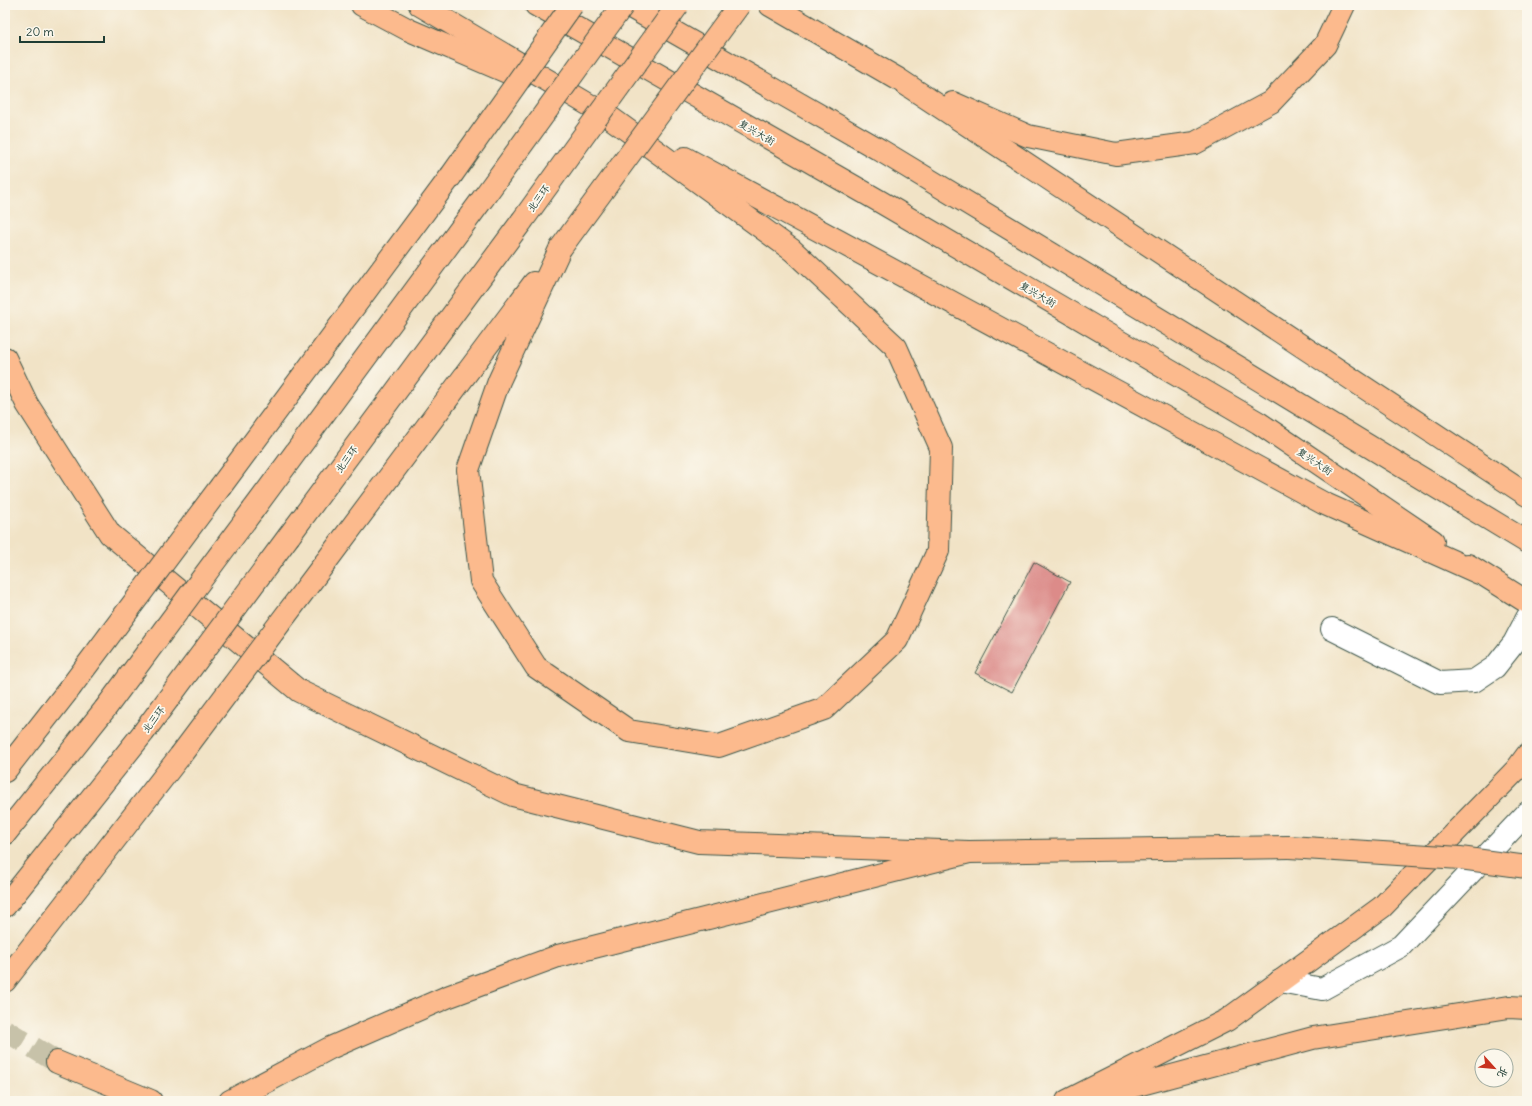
<svg xmlns="http://www.w3.org/2000/svg" width="1532" height="1106" font-family="Delius,'LXGW WenKai TC',sans-serif">
	<rect width="100%" height="100%" fill="#fbf7ec"/>
	<filter id="ink" filterUnits="userSpaceOnUse"><feTurbulence type="fractalNoise" baseFrequency=".025" numOctaves="2"/><feDisplacementMap in="SourceGraphic" scale="8" xChannelSelector="R" yChannelSelector="G"/><feConvolveMatrix kernelMatrix="1 2 1 2 8 2 1 2 1" color-interpolation-filters="sRGB"/></filter>
	<filter id="wash" filterUnits="userSpaceOnUse"><feTurbulence type="fractalNoise" baseFrequency=".012" numOctaves="4" result="noise"/><feDisplacementMap in="SourceGraphic" scale="16" xChannelSelector="R" yChannelSelector="G"/><feGaussianBlur stdDeviation="0.9" result="paint"/><feColorMatrix in="noise" values="0 0 0 0 0 0 0 0 0 0 0 0 0 0 0 0 0 1.4 0 .05"/><feComposite in="paint" operator="in"/></filter>
	<g filter="url(#wash)">
		<rect width="100%" height="100%" fill="#f1e3c6"/>
		<g id="blocks">
			<polygon fill="#dc8b89" points="1034,562 1070,582 1012,692 975,673"/>
		</g>
	</g>
	<g filter="url(#ink)">
		<use href="#blocks" fill-opacity="0" stroke="#3e564a" stroke-width="1"/>
		<g fill="none" stroke-linecap="round" stroke-linejoin="round">
			<polyline stroke="#c7c2a9" stroke-width="22" stroke-dasharray="22 11" stroke-linecap="butt" points="5,1030 57,1062"/>
			<defs>
				<g id="minor">
					<polyline points="1332,629 1440,683 1474,681 1495,667 1514,643 1527,618"/>
					<polyline points="1280,981 1322,989 1401,946 1527,813"/>
				</g>
				<g id="major">
					<polyline points="57,1062 151,1101"/>
					<polyline points="1097,1096 1313,1038 1509,1007 1527,1008"/>
					<polyline points="1067,1101 1227,1020 1382,907 1516,770 1527,755"/>
				</g>
				<g id="highway">
					<polyline points="362,5 409,30 521,78"/>
					<polyline points="420,5 608,116 792,250 896,347 941,448 938,551 897,640 824,709 719,746 629,731 536,667 481,581 468,470 499,381 560,249"/>
					<polyline points="536,5 874,198 1259,423 1433,541"/>
					<polyline points="627,5 880,150 1527,542"/>
					<polyline points="770,5 898,79 1527,495"/>
					<polyline points="953,103 1028,136 1116,154 1195,143 1271,102 1325,45 1344,5"/>
					<polyline points="685,158 1323,503 1479,573"/>
					<polyline points="5,358 27,404 110,534 299,691 513,795 699,842 969,852"/>
					<polyline points="221,486 451,176"/>
					<polyline points="253,510 484,197"/>
					<polyline points="289,536 522,221"/>
					<polyline points="325,563 534,283"/>
					<polyline points="1468,565 1527,602"/>
					<polyline points="5,771 70,688"/>
					<polyline points="5,834 105,709"/>
					<polyline points="5,906 143,733"/>
					<polyline points="5,981 180,756"/>
					<polyline points="230,1101 330,1048 447,997 558,956 969,852 1289,847"/>
				</g>
			</defs>
			<use href="#minor" stroke="#3e564a" stroke-width="24"/>
			<use href="#major" stroke="#3e564a" stroke-width="24"/>
			<use href="#highway" stroke="#3e564a" stroke-width="24"/>
			<use href="#minor" stroke="#fff" stroke-width="22"/>
			<use href="#major" stroke="#fcba8d" stroke-width="22"/>
			<use href="#highway" stroke="#fcba8d" stroke-width="22"/>
			<defs>
				<g id="highway-bridge">
					<polyline points="451,176 572,5"/>
					<polyline points="484,197 623,5"/>
					<polyline points="522,221 678,5"/>
					<polyline points="560,249 739,5"/>
					<polyline points="70,688 221,486"/>
					<polyline points="105,709 253,510"/>
					<polyline points="143,733 289,536"/>
					<polyline points="180,756 325,563"/>
					<polyline points="1289,847 1460,858 1527,867"/>
				</g>
			</defs>
			<use href="#highway-bridge" stroke="#3e564a" stroke-width="24" stroke-linecap="butt"/>
			<use href="#highway-bridge" stroke="#fcba8d" stroke-width="22"/>
		</g>
	</g>
	<g text-anchor="middle" stroke-width="3.5" stroke-linejoin="round" paint-order="stroke">
		<g font-size="10" fill="#1f3d34" stroke="#fbf7ec">
			<text transform="translate(757 132) rotate(30)" y="4">复兴大街</text>
			<text transform="translate(538 198) rotate(-54)" y="4">北三环</text>
			<text transform="translate(1038 294) rotate(30)" y="4">复兴大街</text>
			<text transform="translate(346 459) rotate(-54)" y="4">北三环</text>
			<text transform="translate(1315 461) rotate(34)" y="4">复兴大街</text>
			<text transform="translate(153 719) rotate(-53)" y="4">北三环</text>
		</g>
	</g>
	<rect width="1532" height="1106" fill="none" stroke="#fbf7ec" stroke-width="20"/>
	<g transform="translate(1494 1068) rotate(117)"><circle r="19" fill="#fbf7ec" stroke="#a3ada2"/>
	<path d="M0-3L7 15L0 10L-7 15Z" fill="#c8321e"/>
	<text y="-6" font-size="11" font-weight="bold" text-anchor="middle" fill="#1f3d34">北</text>
	</g>
	<path d="M20 36v6h84v-6" fill="none" stroke="#1f3d34" stroke-width="2"/>
	<text x="26" y="36" font-size="12" fill="#1f3d34" stroke="#fbf7ec" stroke-width="3" paint-order="stroke">20 m</text>
</svg>
